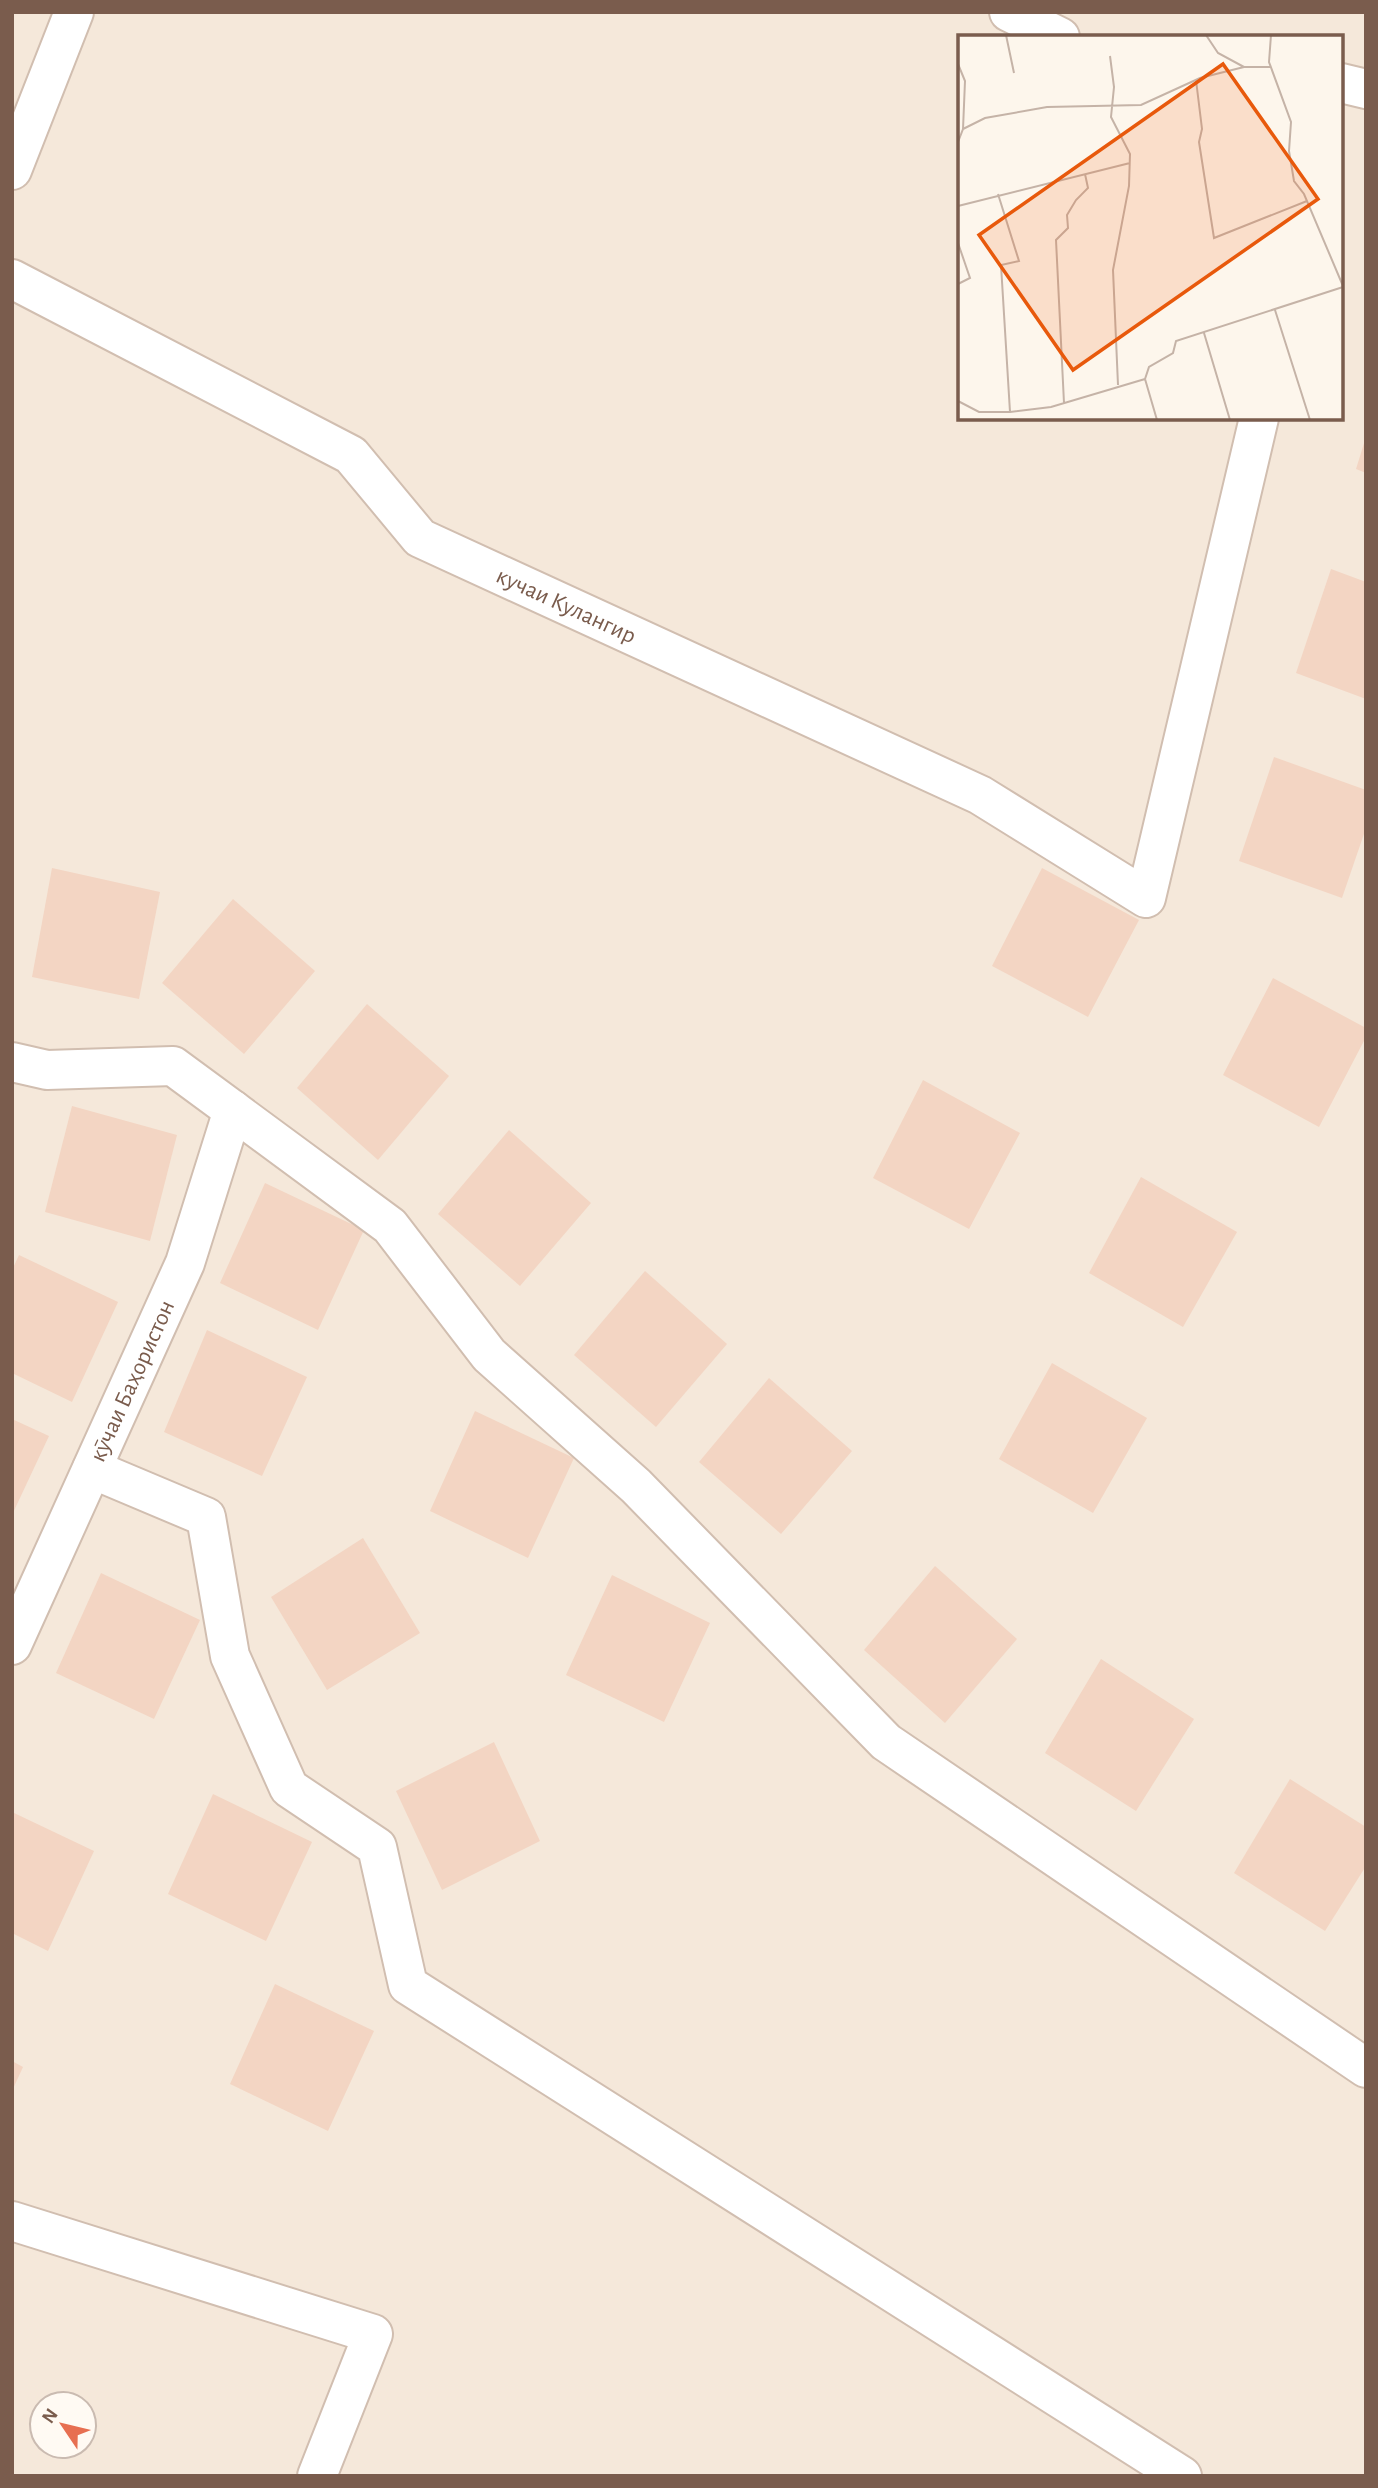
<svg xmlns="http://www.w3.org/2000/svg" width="1378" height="2488" font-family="'Alegreya Sans',sans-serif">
	<rect width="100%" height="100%" fill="#fdf6ec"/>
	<path fill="#f5e8da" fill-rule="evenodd" d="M12 12H1366V2476H12ZM960 37H1341V418H960ZM42 2404H84V2446H42Z"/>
	<g fill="#f3d5c3">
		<polygon points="1365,440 1366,440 1366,473 1356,469"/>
		<polygon points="1331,569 1366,582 1366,699 1296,673"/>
		<polygon points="1274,757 1366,790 1366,828 1342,898 1239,861"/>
		<polygon points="52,868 160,892 139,999 32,977"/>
		<polygon points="1042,868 1139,920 1088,1017 992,966"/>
		<polygon points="233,899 315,971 244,1054 162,983"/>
		<polygon points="1273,978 1366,1028 1366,1037 1319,1127 1223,1075"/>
		<polygon points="367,1004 449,1076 378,1160 297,1088"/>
		<polygon points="923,1080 1020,1133 969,1229 873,1178"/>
		<polygon points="72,1106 177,1135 150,1241 45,1212"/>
		<polygon points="509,1130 591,1203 520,1286 438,1214"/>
		<polygon points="1141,1177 1237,1232 1183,1327 1089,1273"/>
		<polygon points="265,1183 364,1230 318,1330 220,1283"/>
		<polygon points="19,1255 118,1302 72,1402 12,1373 12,1270"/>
		<polygon points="645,1271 727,1344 656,1427 574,1355"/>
		<polygon points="207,1330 307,1377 262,1476 164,1432"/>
		<polygon points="1052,1363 1147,1418 1093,1513 999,1459"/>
		<polygon points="769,1378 852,1451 781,1534 699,1462"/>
		<polygon points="475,1411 574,1458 528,1558 430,1511"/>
		<polygon points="12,1419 49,1436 12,1515"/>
		<polygon points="363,1538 420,1633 327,1690 271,1597"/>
		<polygon points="935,1566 1017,1639 945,1723 864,1650"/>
		<polygon points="101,1573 200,1620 154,1719 56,1673"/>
		<polygon points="612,1575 710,1623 664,1722 566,1675"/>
		<polygon points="1101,1659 1194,1719 1136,1811 1045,1753"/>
		<polygon points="494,1742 540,1841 442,1890 396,1791"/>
		<polygon points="1290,1779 1366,1827 1366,1866 1325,1931 1234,1873"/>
		<polygon points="213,1794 312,1842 266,1941 168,1894"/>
		<polygon points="12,1812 94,1851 48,1951 12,1933"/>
		<polygon points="275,1984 374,2031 328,2131 230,2084"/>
		<polygon points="12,2061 23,2067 12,2091"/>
	</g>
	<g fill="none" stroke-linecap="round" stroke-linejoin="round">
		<defs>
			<g id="minor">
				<polyline points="1009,12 1060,37"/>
				<polyline points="1341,83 1366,89"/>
				<polyline points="12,170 74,12"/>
				<path id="s1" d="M12 279 351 455 420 538 980 795 1146 898 1259 418"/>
				<polyline points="12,1062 47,1070 173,1066 390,1226 489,1355 636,1486 886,1742 1366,2068"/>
				<polyline points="92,1469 206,1517 230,1656 289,1788 377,1847 408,1985 1182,2476"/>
				<path id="s2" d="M12 1645 185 1263 233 1110"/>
				<polyline points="12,2221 373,2334 317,2476"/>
			</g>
		</defs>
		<use href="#minor" stroke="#d1beb0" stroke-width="42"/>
		<use href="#minor" stroke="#fff" stroke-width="38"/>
	</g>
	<g text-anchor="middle" stroke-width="6" stroke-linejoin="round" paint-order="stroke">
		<g font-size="24" fill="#7a5c4d" stroke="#fffaf3">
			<text dy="8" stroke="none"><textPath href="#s1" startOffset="651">кучаи Кулангир</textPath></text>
			<text dy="8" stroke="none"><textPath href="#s2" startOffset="290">кӯчаи Баҳористон</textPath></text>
		</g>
	</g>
	<g transform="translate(958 35)">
		<rect width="385" height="385" fill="#fdf6ec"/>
		<path fill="none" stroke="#c5b3a7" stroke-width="2" d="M48 0 56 38M248 0 260 18 286 32M313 0 311 27 333 87 331 116 336 146 346 159 385 251M152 21 156 52 153 82 172 119 171 151 155 235 160 350M0 29 7 46 5 94 0 107M238 45 244 94 241 107 256 203 349 166M5 94 27 83 89 72 183 70 242 43 286 32H313M40 159 61 226 43 230 52 377M0 171 172 128M0 208 12 243 0 249M317 275 352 385M246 298 272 385M187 344 191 332 215 318 218 306 385 252M187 344 199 385M0 366 21 377H52L93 372 187 344M106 368 98 205 110 193 109 180 118 165 130 153 127 139"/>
		<path fill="#e8590c" fill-opacity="0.15" stroke="#e8590c" stroke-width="3.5" d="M265 29 360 164 115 335 21 200Z"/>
		<rect width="385" height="385" fill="none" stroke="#7a5c4d" stroke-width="3.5"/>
	</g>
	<rect width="1378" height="2488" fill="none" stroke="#7a5c4d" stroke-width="28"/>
	<g transform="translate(63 2425) rotate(305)"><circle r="33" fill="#fffaf3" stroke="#cabbb1" stroke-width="2"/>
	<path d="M0-5L12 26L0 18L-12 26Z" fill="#e76f51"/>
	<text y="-10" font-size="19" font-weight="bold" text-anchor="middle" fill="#7a5c4d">N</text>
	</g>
</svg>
